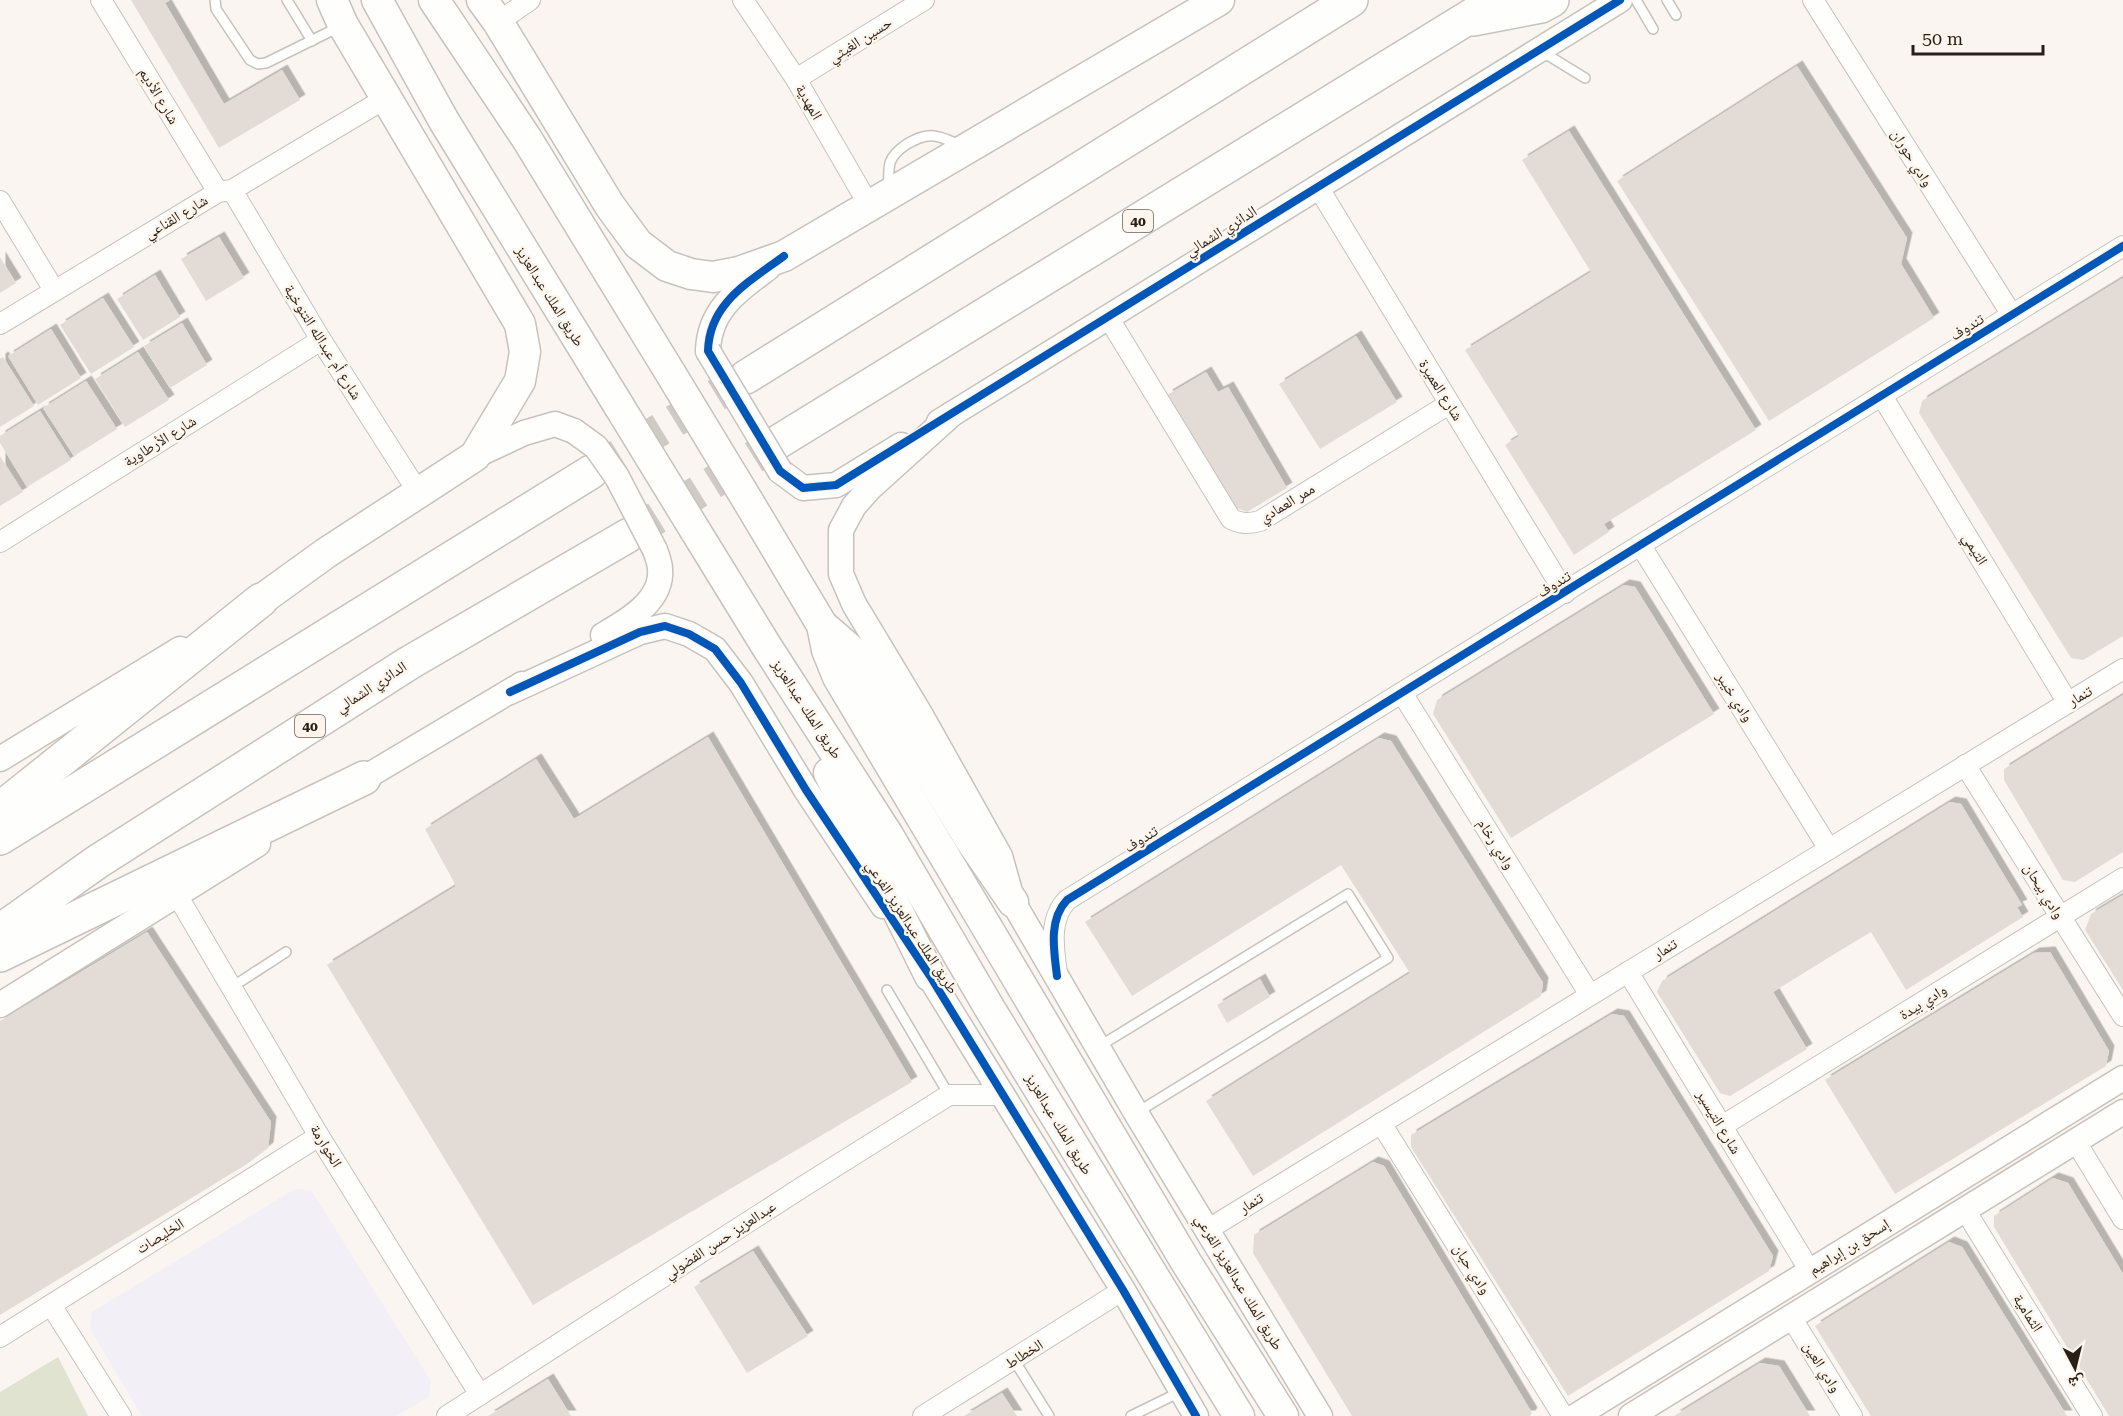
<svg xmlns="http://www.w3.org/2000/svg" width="2123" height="1416" font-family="'Roboto Serif','Noto Naskh Arabic',serif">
	<defs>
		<filter id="shadow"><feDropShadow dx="5.5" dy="-5.5" stdDeviation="0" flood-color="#0004"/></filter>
	</defs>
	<rect width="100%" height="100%" fill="#faf5f0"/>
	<polygon fill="#f2eff7" points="295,1189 311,1190 431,1381 429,1397 396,1416 142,1416 90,1329 92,1312"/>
	<polygon fill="#e1e3d1" points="58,1357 88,1416 0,1416 0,1392"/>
	<g fill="#e3dcd6" filter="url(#shadow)">
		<polygon points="131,0 170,0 165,3 224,104 282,70 300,100 219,148"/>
		<polygon points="1797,66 1907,238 1901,264 1934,318 1769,421 1617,181"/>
		<polygon points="1569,131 1756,430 1604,524 1609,532 1574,555 1505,445 1519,436 1465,350 1591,272 1522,160"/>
		<polygon points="219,237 244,278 206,301 181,259"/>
		<polygon points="0,257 16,283 0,293"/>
		<polygon points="155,275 180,317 143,340 117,299"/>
		<polygon points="2123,278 2123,636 2083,660 2071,658 1919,413 1922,401"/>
		<polygon points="103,298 134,347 91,374 60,325"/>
		<polygon points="182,323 207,365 170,388 144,346"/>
		<polygon points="51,329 81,378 38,405 8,356"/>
		<polygon points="1356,336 1397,402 1320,449 1279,384"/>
		<polygon points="138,352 169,400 125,427 95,379"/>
		<polygon points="3,357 34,406 0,427 0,359"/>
		<polygon points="1206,372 1218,392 1228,387 1287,488 1247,512 1234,507 1167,395"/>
		<polygon points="86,381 117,429 74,456 43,408"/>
		<polygon points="40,411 71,460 27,487 0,443 0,436"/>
		<polygon points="0,456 23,492 0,506"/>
		<polygon points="1624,585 1635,587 1714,714 1511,838 1433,714 1437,700"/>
		<polygon points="2123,695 2123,852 2075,882 2063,880 2004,780 2004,769"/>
		<polygon points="708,737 912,1082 533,1305 327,965 456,886 425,829 536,759 574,819"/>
		<polygon points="1379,738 1391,741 1543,983 1541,996 1253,1176 1206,1101 1410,973 1341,865 1132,996 1085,922"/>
		<polygon points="1950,802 1961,804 2022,905 2017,907 2023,917 1906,990 1871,932 1841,950 1773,992 1807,1049 1730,1096 1720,1093 1657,992 1662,981"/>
		<polygon points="2123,895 2123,990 2085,930 2091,914"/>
		<polygon points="147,932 271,1122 268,1148 247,1164 0,1315 0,1021"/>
		<polygon points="2050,952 2109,1051 2106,1066 1895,1194 1825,1080 2034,953"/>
		<polygon points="1260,979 1270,997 1227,1023 1217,1005"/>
		<polygon points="1612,1014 1624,1016 1773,1256 1769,1271 1568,1396 1411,1147 1411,1135"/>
		<polygon points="1373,1162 1384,1166 1532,1413 1530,1416 1352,1416 1253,1253 1254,1235"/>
		<polygon points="2053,1178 2068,1183 2123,1274 2123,1416 2109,1416 1994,1227 1994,1216"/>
		<polygon points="1949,1242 1962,1247 2067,1416 1871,1416 1815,1326"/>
		<polygon points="753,1251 808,1336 747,1373 694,1287"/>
		<polygon points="1760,1363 1779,1366 1810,1416 1674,1416"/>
		<polygon points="548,1379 571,1416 488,1416"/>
		<polygon points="1002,1393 1017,1416 964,1416"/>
	</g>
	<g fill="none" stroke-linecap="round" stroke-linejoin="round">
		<g stroke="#d0cac5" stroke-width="33" stroke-dasharray="33 16" stroke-linecap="butt">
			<polyline points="591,472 746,377"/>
			<polyline points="629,535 778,442"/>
		</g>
		<defs>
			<g id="service">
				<polyline points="215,0 216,9 250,60 258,64 266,63 339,27"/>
				<polyline points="287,0 312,41"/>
				<polyline points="1636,0 1653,29"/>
				<polyline points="1667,0 1676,15"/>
				<polyline points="1541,51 1585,78"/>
				<path d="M889 188C888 166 887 157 907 144 916 139 924 135 934 136 943 137 952 142 961 145"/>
				<polyline points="232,987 286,952"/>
				<polyline points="887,990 949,1095"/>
				<polyline points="1098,1047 1348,894 1388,958 1136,1113"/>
				<polyline points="1014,1360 1049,1416"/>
				<polyline points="1131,1416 1180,1392"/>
			</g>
			<g id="minor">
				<polyline points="101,0 218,192"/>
				<polyline points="743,0 796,79 870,207"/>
				<polyline points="1813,0 2012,315"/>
				<polyline points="498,22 530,0"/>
				<polyline points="796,79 924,0"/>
				<polyline points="1318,187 1565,593"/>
				<polyline points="232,190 321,340 418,492"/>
				<polyline points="0,201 54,290"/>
				<path d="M1108 317 1231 519C1241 524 1249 524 1260 521L1449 404"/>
				<polyline points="0,324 218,192 232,190 386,98"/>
				<polyline points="1882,396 2068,703"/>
				<polyline points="0,542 321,340"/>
				<polyline points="1641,546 1829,849"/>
				<polyline points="1402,693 1590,995"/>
				<polyline points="1965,765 2123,1016"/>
				<polyline points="177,895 319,1136 480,1395"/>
				<polyline points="1628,972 1810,1271"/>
				<path d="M1057 974C1054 949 1048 920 1067 900L2123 246"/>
				<polyline points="1381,1123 1563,1416"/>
				<polyline points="1722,1126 2123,878"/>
				<polyline points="2076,1142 2123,1219"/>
				<polyline points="1965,1210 2092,1416"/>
				<polyline points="1207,1230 2123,669"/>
				<polyline points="51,1305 121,1416"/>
				<polyline points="1791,1317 1852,1416"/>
				<polyline points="0,1337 319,1136"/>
				<polyline points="447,1416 804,1186 949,1095 1003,1095"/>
				<polyline points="923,1416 1123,1290"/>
			</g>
			<g id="tertiary">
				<path d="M708 351C709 310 737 291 768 268"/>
				<polyline points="952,414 870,488 854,506 841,530 841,574 854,604 922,717 1000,856 1013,902 1136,1113 1320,1416"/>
				<polyline points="939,422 1620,0"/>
				<polyline points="475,456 524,433 555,424 574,431"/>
				<polyline points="780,471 803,488 836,485 901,445"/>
				<path d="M603 635C627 621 663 601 660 569 660 563 657 556 655 550"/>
				<polyline points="510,692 640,632 665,626 689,634 715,649 741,683 806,790 883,906"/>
				<polyline points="0,759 180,649"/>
				<polyline points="351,786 522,684"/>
				<polyline points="921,963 1123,1290 1196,1416"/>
				<polyline points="0,1005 258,844"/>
				<polyline points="1576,1416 2123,1078"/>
				<polyline points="1631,1416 2123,1112"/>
			</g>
			<g id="primary">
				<polyline points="377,0 444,121 619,406"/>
				<polyline points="434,0 527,139 671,374"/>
				<polyline points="482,0 498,22 610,206 638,244 667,266 691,274 713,277 739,272 784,256 1219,0"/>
				<polyline points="748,501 822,625 827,650 838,677 1186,1262 1283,1416"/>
				<polyline points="695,530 767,647 888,835 990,1009 1239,1416"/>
				<polyline points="261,600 326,553 475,456 520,381 525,352 520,324 343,25 332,0"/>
				<polyline points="822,625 859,657 969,838 1013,902"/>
				<polyline points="829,773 930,976"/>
			</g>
			<g id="motorway">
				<polyline points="1473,19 1541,6 1552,0"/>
				<polyline points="746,377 1351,0"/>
				<polyline points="778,442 1497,0"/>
				<polyline points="0,809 261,600"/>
				<polyline points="0,838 591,472"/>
				<polyline points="0,931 97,862 409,663 629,535"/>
				<polyline points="0,955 364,778"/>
			</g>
		</defs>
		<use href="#service" stroke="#c8c2bc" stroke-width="12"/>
		<use href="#minor" stroke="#c8c2bc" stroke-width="22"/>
		<use href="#tertiary" stroke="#c8c2bc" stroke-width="27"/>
		<use href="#primary" stroke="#c8c2bc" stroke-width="33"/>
		<use href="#motorway" stroke="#c8c2bc" stroke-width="36"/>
		<use href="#service" stroke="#fefefd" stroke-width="9"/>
		<use href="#minor" stroke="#fefefd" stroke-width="20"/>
		<use href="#tertiary" stroke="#fefefd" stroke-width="24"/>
		<use href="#primary" stroke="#fefefd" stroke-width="30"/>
		<use href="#motorway" stroke="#fefefd" stroke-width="33"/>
		<defs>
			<g id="tertiary-bridge">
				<polyline points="708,351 780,471"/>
				<polyline points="574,431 596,447 617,477 655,550"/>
			</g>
			<g id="primary-bridge">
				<polyline points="671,374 748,501"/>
				<polyline points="619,406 695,530"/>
			</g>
		</defs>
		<use href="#tertiary-bridge" stroke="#c8c2bc" stroke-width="27" stroke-linecap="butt"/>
		<use href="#primary-bridge" stroke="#c8c2bc" stroke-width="33" stroke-linecap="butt"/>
		<use href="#tertiary-bridge" stroke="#fefefd" stroke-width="24"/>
		<use href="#primary-bridge" stroke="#fefefd" stroke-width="30"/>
		<defs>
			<g id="cycleway">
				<path d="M784 256C749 282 709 303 708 351L780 471 803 488 836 485 1620 0"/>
				<polyline points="510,692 640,632 665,626 689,634 715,649 741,683 806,790 930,976 1123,1290 1196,1416"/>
				<path d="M1057 976C1054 951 1048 920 1067 900L2123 246"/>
			</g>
		</defs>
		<use href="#cycleway" stroke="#fef5ec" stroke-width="11"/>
		<use href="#cycleway" stroke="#0057b8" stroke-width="8"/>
	</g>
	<g text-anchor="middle" stroke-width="5" stroke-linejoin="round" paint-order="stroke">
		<g fill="#fef5ec" stroke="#685f57" stroke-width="1.5">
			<rect x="1123" y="210" width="30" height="22" rx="4.5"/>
			<rect x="295" y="715" width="30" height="22" rx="4.5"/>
		</g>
		<g font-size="14" font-weight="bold" fill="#281f17">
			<text x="1138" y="226">40</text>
			<text x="310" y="731">40</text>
		</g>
		<g font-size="15" fill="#281f17" stroke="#fef5ec">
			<text transform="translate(860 40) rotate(-32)" y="5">حسين الغيثي</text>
			<text transform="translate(159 96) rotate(59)" y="5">شارع الأديم</text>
			<text transform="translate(809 102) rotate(60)" y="5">المهدية</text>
			<text transform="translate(1912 158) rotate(58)" y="5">وادي حوران</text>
			<text transform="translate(176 217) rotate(-31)" y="5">شارع القناعي</text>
			<text transform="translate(1221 231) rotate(-32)" y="5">الدائري الشمالي</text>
			<text transform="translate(550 296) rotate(58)" y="5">طريق الملك عبدالعزيز</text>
			<text transform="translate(1967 327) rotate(-32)" y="5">تندوف</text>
			<text transform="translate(323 342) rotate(58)" y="5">شارع أم عبدالله التنوخية</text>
			<text transform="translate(1441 390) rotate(58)" y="5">شارع العميرة</text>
			<text transform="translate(160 441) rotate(-32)" y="5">شارع الأرطاوية</text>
			<text transform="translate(1287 503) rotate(-31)" y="5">ممر العمادي</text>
			<text transform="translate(1975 549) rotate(59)" y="5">التيمي</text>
			<text transform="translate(1554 584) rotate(-32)" y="5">تندوف</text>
			<text transform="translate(371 687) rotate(-33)" y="5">الدائري الشمالي</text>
			<text transform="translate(2080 696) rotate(-31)" y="5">تنمار</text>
			<text transform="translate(1735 697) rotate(58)" y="5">وادي خيبر</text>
			<text transform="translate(807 709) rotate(57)" y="5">طريق الملك عبدالعزيز</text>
			<text transform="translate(1141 839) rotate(-32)" y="5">تندوف</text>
			<text transform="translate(1496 844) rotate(58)" y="5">وادي رخام</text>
			<text transform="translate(2044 891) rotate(58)" y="5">وادي بيحان</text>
			<text transform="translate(912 927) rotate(57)" y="5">طريق الملك عبدالعزيز الفرعي</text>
			<text transform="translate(1665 949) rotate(-32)" y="5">تنمار</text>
			<text transform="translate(1923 1002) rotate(-32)" y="5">وادي بيدة</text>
			<text transform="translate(1719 1122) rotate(59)" y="5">شارع التيسير</text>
			<text transform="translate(1059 1124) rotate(59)" y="5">طريق الملك عبدالعزيز</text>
			<text transform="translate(326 1146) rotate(59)" y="5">الخوارمة</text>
			<text transform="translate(1251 1203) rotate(-32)" y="5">تنمار</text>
			<text transform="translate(160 1236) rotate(-32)" y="5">الخليصات</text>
			<text transform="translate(720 1240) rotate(-33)" y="5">عبدالعزيز حسن الفضولي</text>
			<text transform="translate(1849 1247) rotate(-32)" y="5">إسحق بن إبراهيم</text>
			<text transform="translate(1472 1269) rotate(58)" y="5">وادي حبان</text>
			<text transform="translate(1239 1282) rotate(59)" y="5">طريق الملك عبدالعزيز الفرعي</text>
			<text transform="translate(2028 1313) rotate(58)" y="5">الثمامية</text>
			<text transform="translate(1024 1354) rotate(-32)" y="5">الخطاط</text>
			<text transform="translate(1822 1367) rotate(58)" y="5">وادي العين</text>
		</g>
	</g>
	<g transform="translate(2075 1368) rotate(173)" stroke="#fef5ec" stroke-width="4.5" paint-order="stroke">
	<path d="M0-4.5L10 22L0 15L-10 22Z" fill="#281f17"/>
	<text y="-9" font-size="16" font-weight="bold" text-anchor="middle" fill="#281f17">ش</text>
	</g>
	<path d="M1913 45v9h130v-9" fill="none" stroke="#281f17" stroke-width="3"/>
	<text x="1922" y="45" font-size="18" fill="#281f17" stroke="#fef5ec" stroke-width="4.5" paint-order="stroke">50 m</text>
</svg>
